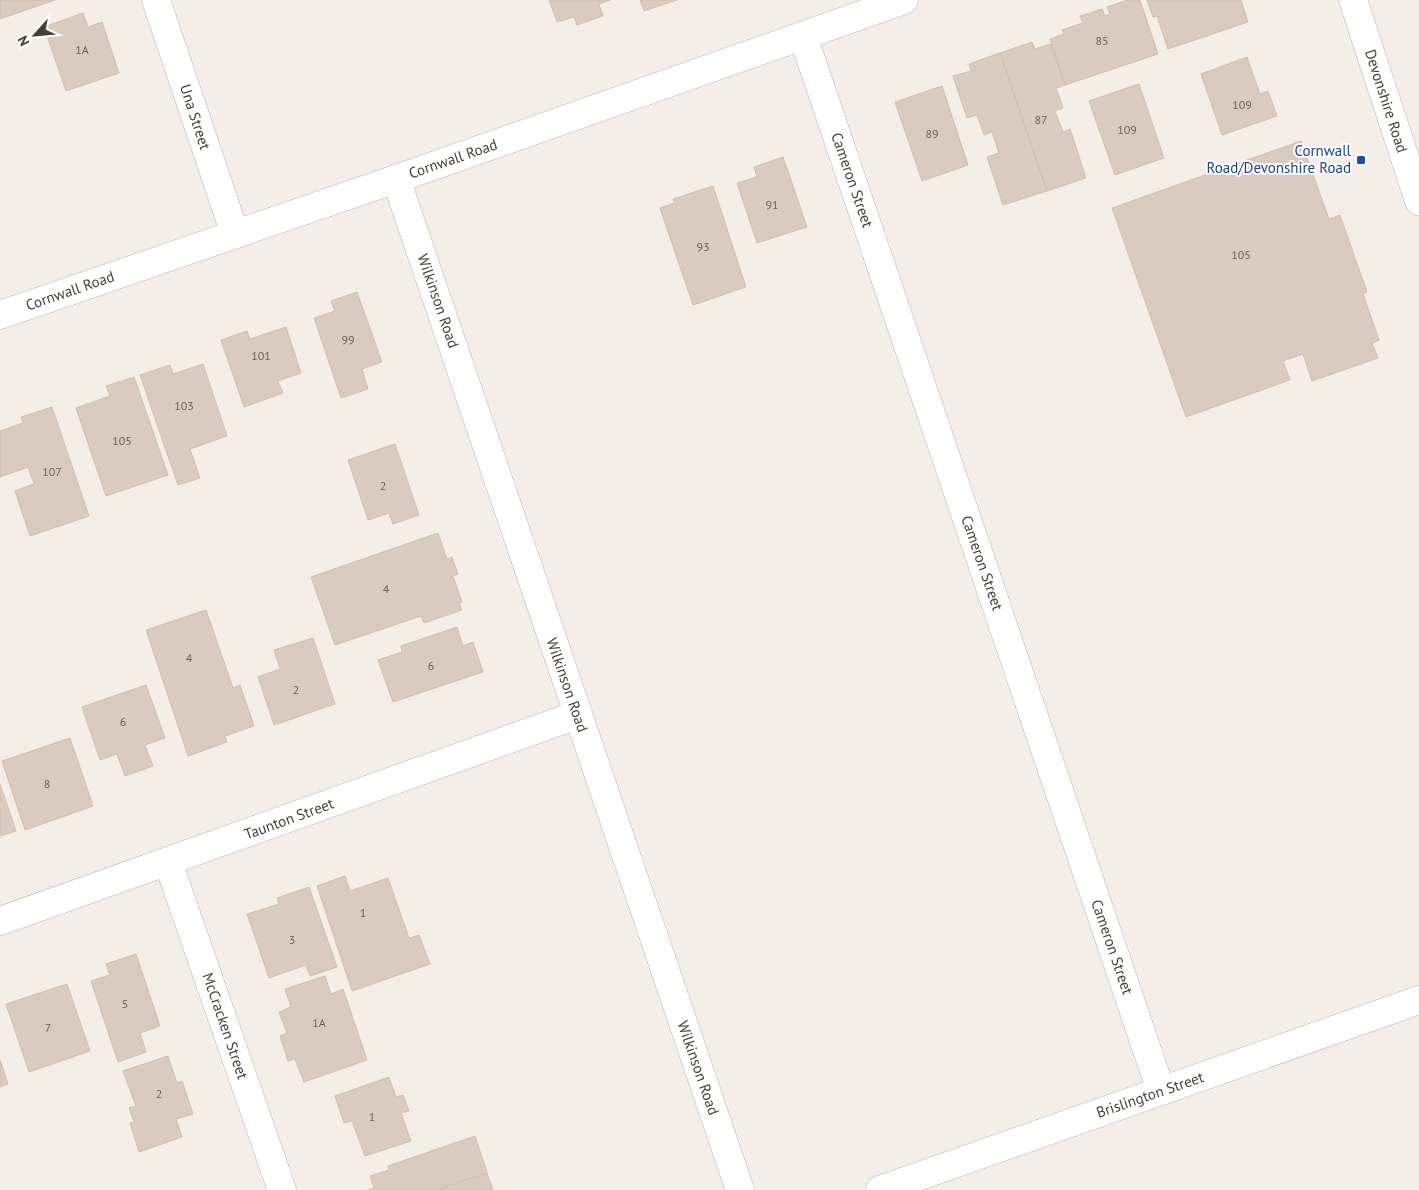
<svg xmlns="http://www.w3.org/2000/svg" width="1419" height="1190" font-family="'PT Sans',sans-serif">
	<rect width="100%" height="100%" fill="#f4eee7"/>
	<g fill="#d9cbbf" stroke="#d1bfaf">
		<polygon points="0,0 55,0 0,19"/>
		<polygon points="549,0 610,0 599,4 603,16 577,25 574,17 557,22"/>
		<polygon points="640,0 677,0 644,11"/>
		<polygon points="1128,0 1140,0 1158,54 1065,85 1050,39 1064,34 1062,30 1083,23 1080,16 1102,9 1105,16 1110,14 1107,7"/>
		<polygon points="1147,0 1241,0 1248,22 1168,49 1157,16 1153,17"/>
		<polygon points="83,13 88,27 102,22 119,73 66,91 44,27"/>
		<polygon points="1032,42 1035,49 1051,44 1065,85 1056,88 1063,108 1055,111 1063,132 1070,129 1086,178 1047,191 1000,53"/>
		<polygon points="1000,53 1047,191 1003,205 987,157 999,153 992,132 984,135 977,115 967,118 953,76 971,71 969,64"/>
		<polygon points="1247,57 1260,94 1268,91 1277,116 1222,135 1201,74"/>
		<polygon points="1139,84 1164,158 1115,175 1089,101"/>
		<polygon points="942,86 968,165 922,181 895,102"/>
		<polygon points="1301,141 1329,219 1340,215 1367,292 1363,294 1379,340 1372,343 1378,358 1312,381 1303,354 1283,361 1290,380 1186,417 1112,208"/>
		<polygon points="783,157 807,227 757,243 737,183 757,177 754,167"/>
		<polygon points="713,186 746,287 693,305 660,208 675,203 673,199"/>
		<polygon points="357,292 382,362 362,369 368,389 341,398 314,318 335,311 331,301"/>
		<polygon points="286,327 301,373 278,381 283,393 244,407 221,340 247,331 250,339"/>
		<polygon points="203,364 227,436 190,449 200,478 178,485 140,375 170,365 173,374"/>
		<polygon points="134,377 168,475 106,496 76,408 110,396 106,386"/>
		<polygon points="52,407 89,516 30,536 15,491 34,484 28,467 0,477 0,431 23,423 21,417"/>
		<polygon points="395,444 419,515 393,524 389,513 368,520 348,460"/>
		<polygon points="438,533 447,559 452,557 458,574 453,576 462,602 459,603 462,610 424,623 421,616 335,645 311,577"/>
		<polygon points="206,610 233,688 240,685 254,726 225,736 227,742 188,756 146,630"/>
		<polygon points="457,627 463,646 473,642 483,672 393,702 378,660 402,652 401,646"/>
		<polygon points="313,638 335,704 274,725 258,677 280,669 274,650"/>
		<polygon points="146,685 165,738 145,745 153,766 125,776 117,754 100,760 82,707"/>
		<polygon points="70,738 93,806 25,830 2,761"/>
		<polygon points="0,784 16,831 0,836"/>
		<polygon points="345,876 350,891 388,878 409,938 419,935 430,964 352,991 317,886"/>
		<polygon points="309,887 337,967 310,976 306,965 269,978 247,914 279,904 277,898"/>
		<polygon points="136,954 160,1026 140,1033 146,1052 118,1062 91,981 110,975 106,964"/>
		<polygon points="325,976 331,994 343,989 367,1060 304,1082 295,1059 288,1061 280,1036 287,1033 279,1012 291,1007 285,989"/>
		<polygon points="67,984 90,1051 29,1072 6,1004"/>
		<polygon points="168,1056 177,1083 182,1081 193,1114 176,1119 182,1137 139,1152 130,1123 134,1122 129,1108 136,1106 123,1071"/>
		<polygon points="0,1060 8,1084 0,1087"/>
		<polygon points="389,1077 396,1097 403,1095 409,1111 401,1113 411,1141 365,1156 352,1121 344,1123 335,1096"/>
		<polygon points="475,1136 487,1173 437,1190 367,1190 374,1188 370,1176 389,1170 388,1166"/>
		<polygon points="487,1173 493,1190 437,1190"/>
	</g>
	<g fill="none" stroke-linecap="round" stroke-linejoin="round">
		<defs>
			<g id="minor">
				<polyline points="156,0 235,234"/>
				<polyline points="1353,0 1419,201"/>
				<polyline points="803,36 1161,1091"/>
				<polyline points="396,179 740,1190"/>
				<polyline points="0,315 396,179 904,0"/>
				<polyline points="168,862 282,1190"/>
				<polyline points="0,921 577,715"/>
				<polyline points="880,1190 1419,1000"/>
			</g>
		</defs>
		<use href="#minor" stroke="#bfb4a9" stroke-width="29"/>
		<use href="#minor" stroke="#fff" stroke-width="28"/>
	</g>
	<rect fill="#1a4fb4" stroke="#fff" stroke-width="2" x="1356" y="155" width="10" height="10" rx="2.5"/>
	<g text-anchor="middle" stroke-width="4" stroke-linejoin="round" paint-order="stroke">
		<g font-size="12" fill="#6c6158">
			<text x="1102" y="45">85</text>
			<text x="82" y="54">1A</text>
			<text x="1242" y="109">109</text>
			<text x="1041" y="124">87</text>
			<text x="1127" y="134">109</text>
			<text x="932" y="138">89</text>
			<text x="772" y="209">91</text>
			<text x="703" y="251">93</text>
			<text x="1241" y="259">105</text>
			<text x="348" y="344">99</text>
			<text x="261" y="360">101</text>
			<text x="184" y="410">103</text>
			<text x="122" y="445">105</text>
			<text x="52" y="476">107</text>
			<text x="383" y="490">2</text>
			<text x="386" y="593">4</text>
			<text x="189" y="662">4</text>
			<text x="431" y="670">6</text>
			<text x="296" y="694">2</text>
			<text x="123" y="726">6</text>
			<text x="47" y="788">8</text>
			<text x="363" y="917">1</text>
			<text x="292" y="944">3</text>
			<text x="125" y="1008">5</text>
			<text x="319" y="1027">1A</text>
			<text x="48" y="1032">7</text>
			<text x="159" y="1098">2</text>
			<text x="372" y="1121">1</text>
		</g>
		<g font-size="15" fill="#473e36" stroke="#fff">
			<text transform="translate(1386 101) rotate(72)" y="5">Devonshire Road</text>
			<text transform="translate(195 117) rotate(72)" y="5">Una Street</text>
			<text transform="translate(453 159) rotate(-19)" y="5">Cornwall Road</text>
			<text transform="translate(852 180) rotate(71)" y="5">Cameron Street</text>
			<text transform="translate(70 291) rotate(-19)" y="5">Cornwall Road</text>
			<text transform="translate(438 301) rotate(71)" y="5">Wilkinson Road</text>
			<text transform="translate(982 563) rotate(71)" y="5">Cameron Street</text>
			<text transform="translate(567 685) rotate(71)" y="5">Wilkinson Road</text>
			<text transform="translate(289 819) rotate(-20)" y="5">Taunton Street</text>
			<text transform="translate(1112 947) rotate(71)" y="5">Cameron Street</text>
			<text transform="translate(225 1026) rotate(71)" y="5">McCracken Street</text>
			<text transform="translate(698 1068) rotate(71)" y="5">Wilkinson Road</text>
			<text transform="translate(1150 1095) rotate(-19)" y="5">Brislington Street</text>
		</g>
		<g font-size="15" fill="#164399" stroke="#fff" text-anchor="end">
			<text x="1351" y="156">Cornwall<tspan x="1351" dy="17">Road/Devonshire Road</tspan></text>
		</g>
	</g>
	<g transform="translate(35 35) rotate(243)" stroke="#ffffff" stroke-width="4" paint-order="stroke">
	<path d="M0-4L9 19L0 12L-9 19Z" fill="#473e36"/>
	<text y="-8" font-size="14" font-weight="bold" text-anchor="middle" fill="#473e36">N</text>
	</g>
</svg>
